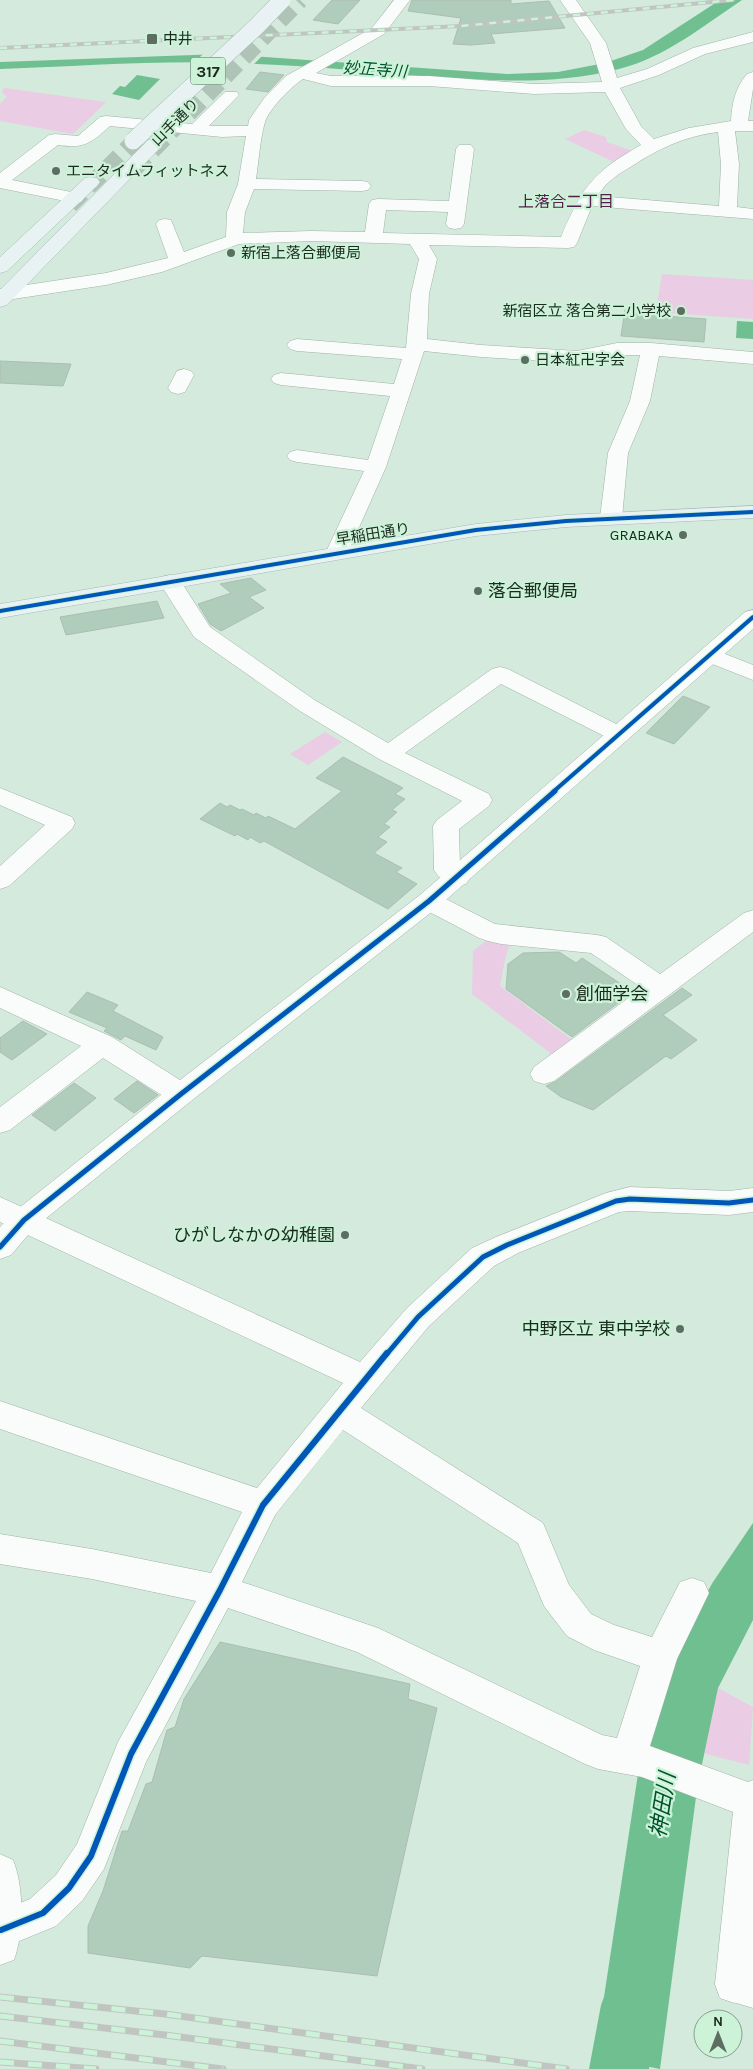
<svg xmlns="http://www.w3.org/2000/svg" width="753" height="2069" font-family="Karla,'Noto Sans JP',sans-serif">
	<rect width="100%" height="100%" fill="#d4eadc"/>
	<g fill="#eacce4">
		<polygon points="4,88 106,102 73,134 0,121 0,104 7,96 2,93"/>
		<polygon points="584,130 606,137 607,142 633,151 614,162 565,139"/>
		<polygon points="662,274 753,280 753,319 656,312"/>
		<polygon points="325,732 342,742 308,765 290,754"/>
		<polygon points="488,939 510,943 505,959 500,986 572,1040 553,1055 472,994 473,951"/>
		<polygon points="718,1688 753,1707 749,1765 699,1752"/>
	</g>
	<g fill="#70bf90">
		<path d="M720 0H742C703 26 666 57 619 69 557 85 496 81 433 77 374 72 315 66 257 64 171 59 85 66 0 69V62L221 54 507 74 558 72 605 63 643 50Z"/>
		<polygon points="137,75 160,79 139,100 112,94 120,86 125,87"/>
		<polygon points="737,321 753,322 753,339 736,338"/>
		<polygon points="753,1523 753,1620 718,1688 701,1769 642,1749 671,1656 713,1582"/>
		<polygon points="638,1774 696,1797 660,2069 595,2056"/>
	</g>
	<polygon fill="#d4eadc" points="206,51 221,51 265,53 252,66 192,65"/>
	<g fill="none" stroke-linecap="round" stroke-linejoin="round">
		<polygon fill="#70bf90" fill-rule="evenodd" points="630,1976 651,1984 659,2005 649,2069 589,2069 601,2005 609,1984"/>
	</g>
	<g fill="#b0cdbb" stroke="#acbdb2">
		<polygon points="332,0 360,0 338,24 313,20"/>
		<polygon points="412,0 511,0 511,4 549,1 565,28 491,34 495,43 471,45 453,44 461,18 408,11"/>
		<polygon points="260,72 284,75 268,92 246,89"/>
		<polygon points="625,310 651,311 651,315 706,319 704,342 621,336"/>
		<polygon points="0,361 71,364 63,386 0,383"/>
		<polygon points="251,578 266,590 249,597 264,608 221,631 210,624 198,604 231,593 220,584"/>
		<polygon points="157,601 164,618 66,635 60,617"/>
		<polygon points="683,696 710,707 674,744 646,733"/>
		<polygon points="343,757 403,788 395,794 405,799 392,810 397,812 384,824 390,827 378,837 387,842 374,853 402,868 396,872 417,884 388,909 264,841 260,843 250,837 248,840 237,834 235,836 200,819 220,803 227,807 230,805 240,810 242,809 254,815 256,813 266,818 268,816 295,829 342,791 316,778"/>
		<polygon points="559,952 576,963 582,958 633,992 572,1037 506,989 508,964 523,953"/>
		<polygon points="682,988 692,995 663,1015 697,1040 671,1059 666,1056 593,1110 561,1097 546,1086 555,1082"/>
		<polygon points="87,992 118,1005 113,1011 163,1037 156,1050 125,1036 121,1040 104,1031 107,1028 69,1012"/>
		<polygon points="23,1021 47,1034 12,1060 0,1052 0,1038"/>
		<polygon points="137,1081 158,1095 134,1113 114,1099"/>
		<polygon points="74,1083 96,1098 55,1131 32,1115"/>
		<polygon points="220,1642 410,1684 408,1699 437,1708 377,1976 202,1956 190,1968 88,1953 88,1926 103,1891 122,1831 128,1831 146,1784 152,1782 167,1730 175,1727 184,1699"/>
	</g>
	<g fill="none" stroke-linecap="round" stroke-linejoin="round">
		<g stroke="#afc4b6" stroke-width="17" stroke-dasharray="17 9" stroke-linecap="butt">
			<polyline points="134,169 300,0"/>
			<polyline points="70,205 155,121"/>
		</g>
		<defs>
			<g id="street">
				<path d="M394 0H410L384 34 316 73 331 76H429L534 84 602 82 590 43 560 0H576L606 43 617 78 647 69 693 48 753 32V42L705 54 659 75 620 88 641 126 654 139 689 128 731 121C732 103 735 88 747 74L753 72V89L748 121H753V131H735L739 164 737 207 753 209V219L592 206 577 243 574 247 568 248 429 245 437 259 429 294 427 339 481 345 577 351 617 343H651L753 352V364L659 356 650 401 628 453 622 518 619 523 611 524 603 523 600 518 608 453 630 401 640 355H617L577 363 481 357 424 351 386 467 348 552 345 557 337 559 329 557 326 552 364 471 297 462 290 460 287 456 290 452 297 450 368 460 390 396 281 385 274 383 271 379 274 375 281 373 394 384 402 359 297 351 290 349 287 345 290 341 297 339 406 348 411 294 419 259 410 244 311 241 239 244 162 272 106 285 0 301V289L106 273 168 258 156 224 159 220 165 219 171 220 184 252 226 237 227 212 238 184 246 136 222 137 110 126C91 143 84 149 58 145L12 180 81 194 84 198 81 202 75 203 0 188V173L49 135 55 134 78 136 100 117 106 116 192 124 225 92H237L239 95 209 126H248L249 120 265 97 286 76 372 28ZM303 79 331 86H429L534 94 605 92 626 129 641 145C592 173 583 186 561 237L383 233 386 210 448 212 446 224 449 228 455 229 461 228 464 224 474 149 471 145H459L456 149 449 201 378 199 372 200 369 204 365 232 311 231 243 233 245 212 254 189 362 191 368 190 371 186 368 182 362 181 256 179C259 160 260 139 265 122 269 109 292 86 303 79ZM718 132 721 164 719 206 598 196C606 181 619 174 632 166 659 148 686 136 718 132Z"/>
				<polygon points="184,369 191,371 194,375 185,392 178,394 171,392 168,388 177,371"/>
				<path d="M170 575 178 577 210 627 316 701 388 743 492 669 500 667 508 669 626 729 630 734 626 739 618 742 610 739 501 684 405 753 489 794 492 800 489 806 459 829 460 867 470 878 466 884C452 888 442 882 434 870L433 826 437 820 462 801 379 759 300 711 194 637 159 582 162 577Z"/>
				<polygon points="710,648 753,665 753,680 702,660 698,655 702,650"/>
				<polygon points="0,788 72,817 75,823 72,829 9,886 0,889 0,866 45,825 0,805"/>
				<polygon points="429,892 438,895 495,924 597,935 606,937 660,974 744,913 753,910 753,932 554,1081 544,1084 534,1081 530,1074 534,1067 642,988 591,953 501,944 488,941 479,938 420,907 416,901 420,895"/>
				<polygon points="0,987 112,1037 191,1087 195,1094 191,1101 181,1105 171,1101 103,1058 10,1130 0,1133 0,1107 81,1046 0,1008"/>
				<path d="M630 1187 729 1191 753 1188V1212L729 1215 630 1211 619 1212 518 1253 494 1266 429 1326 361 1408 543 1523 569 1585 591 1614 614 1625 652 1637 680 1582 692 1578 704 1582 709 1593 677 1659 650 1746 748 1782 753 1780V1985L748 1998 734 2003 720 1998 715 1984 733 1812 642 1777 598 1769 585 1764 357 1652 228 1608 146 1762 104 1869 82 1901 56 1926 0 1949V1911L30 1899 56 1875 77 1844 118 1742 196 1601 92 1579 0 1564V1534L92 1549 211 1573 242 1512 0 1429V1401L257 1488 343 1383 0 1222V1197L360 1362 407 1308 472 1248 496 1237 606 1193ZM343 1430 518 1543 544 1606 567 1636 594 1650 640 1666 617 1738 602 1735 378 1628 242 1582 275 1515Z"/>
			</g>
			<g id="secondary">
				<polygon points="753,610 753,629 438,907 191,1101 34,1228 11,1255 0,1259 0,1227 14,1212 171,1087 420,895 745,612"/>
				<path d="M0 1854 13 1860C24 1886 24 1933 14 1960L0 1965Z"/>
				<polygon points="734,1965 753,1970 753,2008 720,1998 715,1984 720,1970"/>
			</g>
			<g id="primary">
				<polygon points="154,139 160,140 162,144 160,148 7,305 0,307 0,290 148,140"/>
				<polygon points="91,177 97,178 100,182 97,186 7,271 0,273 0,257 85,178"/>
				<polygon points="753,506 753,518 566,527 476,536 0,618 0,604 476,524 566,515"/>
			</g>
		</defs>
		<use href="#street" stroke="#a0b1a6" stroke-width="1"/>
		<use href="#secondary" stroke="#a0b1a6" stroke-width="1"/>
		<use href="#primary" stroke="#a3bab6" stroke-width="1"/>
		<use href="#street" fill="#f9fcfa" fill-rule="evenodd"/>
		<use href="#secondary" fill="#f9fcfa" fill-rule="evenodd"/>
		<use href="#primary" fill="#e8f2f2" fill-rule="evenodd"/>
		<defs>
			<polyline id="rail-far1" points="0,48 461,26 733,0"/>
			<g id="rail">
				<polyline points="0,1997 165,2014 566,2069"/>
				<polyline points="0,2016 165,2035 422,2069"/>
				<polyline points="0,2041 223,2069"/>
				<polyline points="0,2062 96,2069"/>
			</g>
		</defs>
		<use href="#rail-far1" stroke="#c0c5c2" stroke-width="4"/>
		<use href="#rail" stroke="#c0c5c2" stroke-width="7"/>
		<use href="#rail-far1" stroke="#ccf2d8" stroke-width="2.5" stroke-dasharray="7" stroke-linecap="butt"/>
		<use href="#rail" stroke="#ccf2d8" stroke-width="5" stroke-dasharray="14" stroke-linecap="butt"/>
		<defs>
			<polyline id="primary-bridge" points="133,141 257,26 282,0"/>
		</defs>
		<use href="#primary-bridge" stroke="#a3bab6" stroke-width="18" stroke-linecap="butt"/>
		<use href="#primary-bridge" stroke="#e8f2f2" stroke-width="17"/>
		<defs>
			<g id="cycleway-far2">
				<polyline points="0,611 476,530 566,521 753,512"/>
				<polyline points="553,792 753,617"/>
			</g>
			<g id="cycleway-far1">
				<polyline points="0,1247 24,1220 181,1094 429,901 555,791"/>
				<polyline points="386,1355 418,1317 483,1257 507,1245 616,1201 630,1199 729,1203 753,1200"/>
			</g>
			<polyline id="cycleway" points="1,1930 43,1913 69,1888 91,1856 131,1754 220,1590 263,1505 387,1353"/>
		</defs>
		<use href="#cycleway-far2" stroke="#ccf2d8" stroke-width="6"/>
		<use href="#cycleway-far1" stroke="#ccf2d8" stroke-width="8"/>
		<use href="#cycleway" stroke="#ccf2d8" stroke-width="9"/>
		<use href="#cycleway-far2" stroke="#0057b8" stroke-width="4"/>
		<use href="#cycleway-far1" stroke="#0057b8" stroke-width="5"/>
		<use href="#cycleway" stroke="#0057b8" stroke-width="6"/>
	</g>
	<g fill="#5c6d62" stroke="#ccf2d8" stroke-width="2">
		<rect x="146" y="33" width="12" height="12" rx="2.5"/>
		<circle cx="56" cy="171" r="5"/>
		<circle cx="231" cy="253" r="5"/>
		<circle cx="681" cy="311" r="5"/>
		<circle cx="525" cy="360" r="5"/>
		<circle cx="683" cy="535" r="5"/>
		<circle cx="478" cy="591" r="5"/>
		<circle cx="566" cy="994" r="5"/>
		<circle cx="345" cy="1235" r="5"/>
		<circle cx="680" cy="1329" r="5"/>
	</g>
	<g text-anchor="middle" stroke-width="4.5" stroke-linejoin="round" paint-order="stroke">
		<g font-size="15" fill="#1c2a20" stroke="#ccf2d8" text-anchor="start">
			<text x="163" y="44">中井</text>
			<text x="66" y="176">エニタイムフィットネス</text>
			<text x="241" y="258">新宿上落合郵便局</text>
			<text x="671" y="316" text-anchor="end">新宿区立 落合第二小学校</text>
			<text x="535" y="365">日本紅卍字会</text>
			<text x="673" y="540" text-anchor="end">GRABAKA</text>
		</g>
		<g font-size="15" fill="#1c2a20" stroke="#ccf2d8">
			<text transform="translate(175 122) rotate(-45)" y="5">山手通り</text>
			<text transform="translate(373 534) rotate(-9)" y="5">早稲田通り</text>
		</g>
		<g font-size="16" font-style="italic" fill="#00532d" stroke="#ccf2d8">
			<text transform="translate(375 69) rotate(4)" y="6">妙正寺川</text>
		</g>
		<rect fill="#ccf2d8" stroke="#516657" stroke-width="1" x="190.5" y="57.5" width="35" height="27" rx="4"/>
		<g font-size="16" font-weight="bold" fill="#1c2a20">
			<text x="208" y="77">317</text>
		</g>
		<g font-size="16" fill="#56204c" stroke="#ccf2d8">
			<text x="566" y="207">上落合二丁目</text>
		</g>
		<g font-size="18" fill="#1c2a20" stroke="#ccf2d8" text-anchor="start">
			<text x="488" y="597">落合郵便局</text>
			<text x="576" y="1000">創価学会</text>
			<text x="335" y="1241" text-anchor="end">ひがしなかの幼稚園</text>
			<text x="670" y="1335" text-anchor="end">中野区立 東中学校</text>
		</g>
		<g font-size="22" font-style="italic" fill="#00532d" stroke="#ccf2d8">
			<text transform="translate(662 1805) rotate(-81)" y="8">神田川</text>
		</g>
	</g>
	<g transform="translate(718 2034)"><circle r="24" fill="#ccf2d8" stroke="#86a28e"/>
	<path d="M0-4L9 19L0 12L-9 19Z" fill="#5c6d62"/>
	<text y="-8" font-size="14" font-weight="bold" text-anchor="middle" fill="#1c2a20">N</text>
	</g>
</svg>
